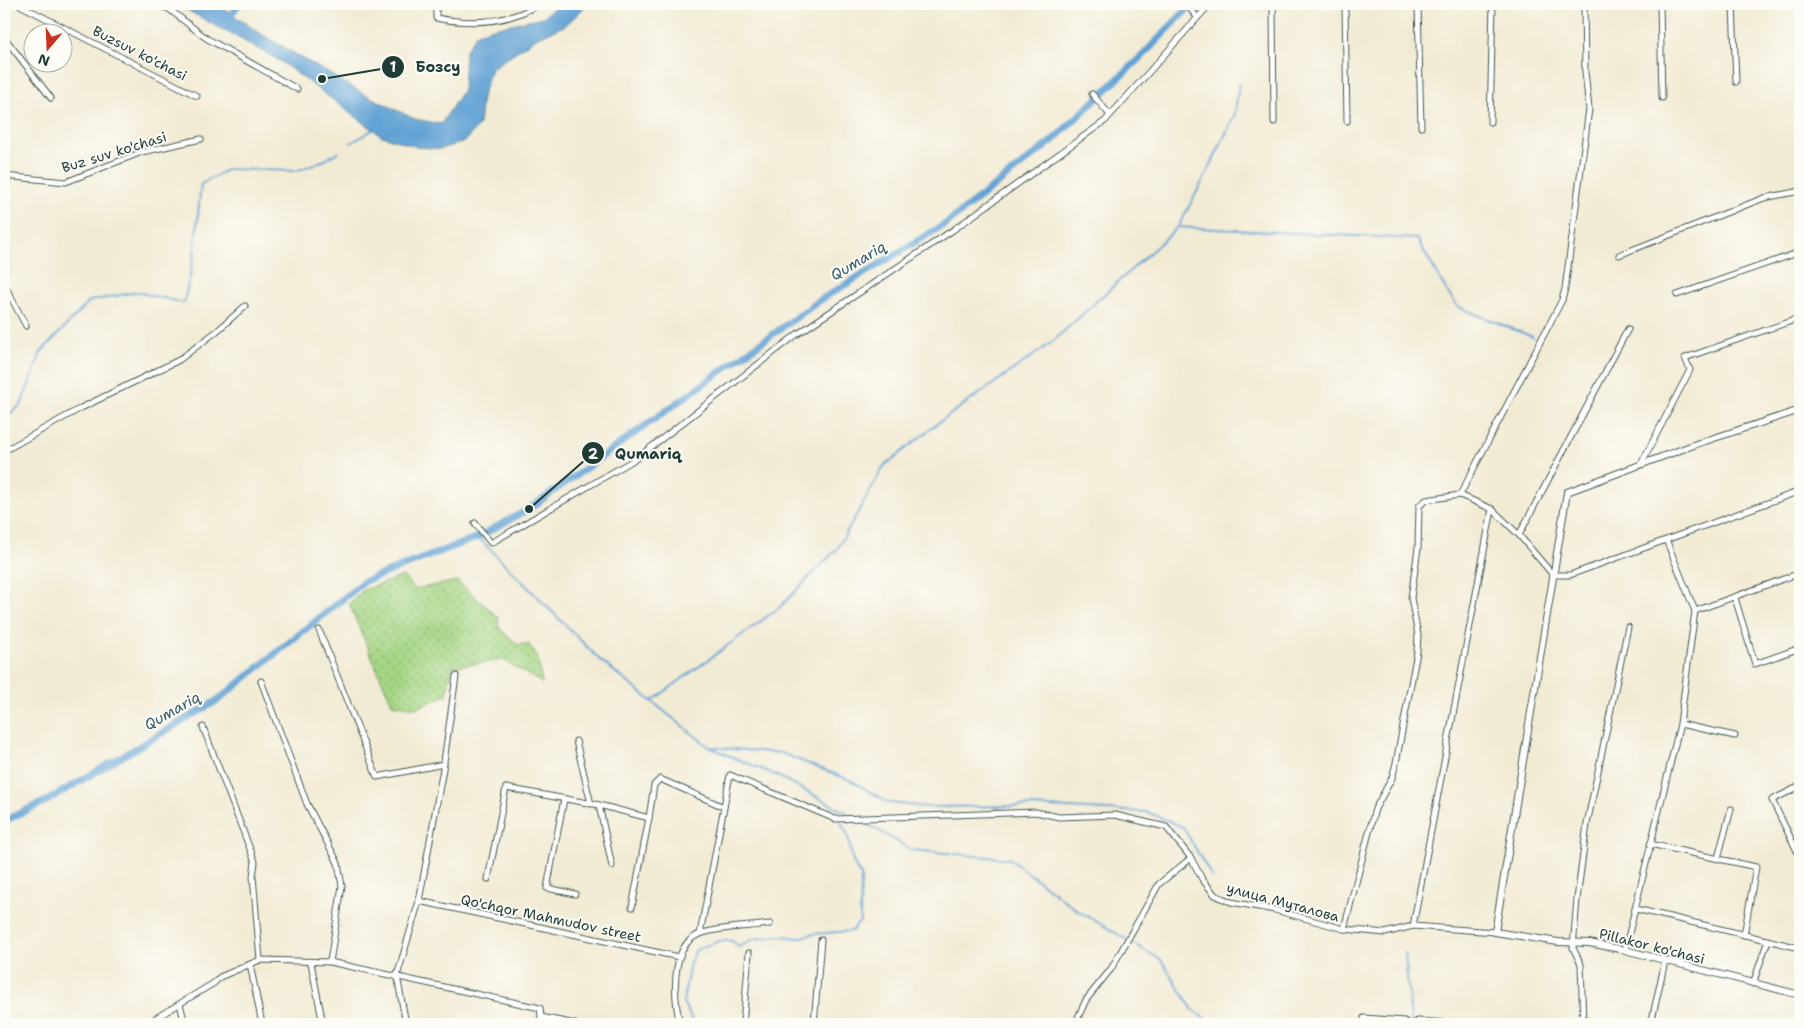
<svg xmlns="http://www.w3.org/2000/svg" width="1804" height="1028" font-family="'Shantell Sans',sans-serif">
	<defs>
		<pattern id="grass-dots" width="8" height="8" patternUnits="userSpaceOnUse" patternTransform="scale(1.25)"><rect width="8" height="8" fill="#a5d584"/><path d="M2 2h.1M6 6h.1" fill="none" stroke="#86ae6d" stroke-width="1.8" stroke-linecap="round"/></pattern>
	</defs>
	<rect width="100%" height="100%" fill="#fdfcf7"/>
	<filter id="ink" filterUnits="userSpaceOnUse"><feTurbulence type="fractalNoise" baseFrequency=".02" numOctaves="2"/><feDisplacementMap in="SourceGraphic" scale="10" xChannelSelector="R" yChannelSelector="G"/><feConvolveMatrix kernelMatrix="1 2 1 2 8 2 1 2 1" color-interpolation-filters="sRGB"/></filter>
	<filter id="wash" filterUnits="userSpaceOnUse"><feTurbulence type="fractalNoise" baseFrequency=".0096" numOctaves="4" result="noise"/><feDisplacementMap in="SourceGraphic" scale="20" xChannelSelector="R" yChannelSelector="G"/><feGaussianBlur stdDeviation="1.12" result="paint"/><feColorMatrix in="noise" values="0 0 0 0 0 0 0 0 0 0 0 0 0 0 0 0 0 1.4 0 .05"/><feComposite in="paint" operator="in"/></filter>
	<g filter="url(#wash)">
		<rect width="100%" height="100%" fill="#f2ebd4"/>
		<polygon fill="url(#grass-dots)" stroke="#62895c" points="403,576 415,589 457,581 498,617 499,628 518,645 528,643 538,658 542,683 503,660 452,667 447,695 416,708 392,704 349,604 363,590"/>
		<polygon fill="#62a2d4" stroke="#407084" points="176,4 217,4 263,35 362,93 415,119 441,124 463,90 465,52 475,35 489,29 543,17 559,4 588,4 566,25 536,38 491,69 482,97 479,125 464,142 440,149 417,147 382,136 280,61"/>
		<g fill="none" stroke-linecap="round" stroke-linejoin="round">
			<g stroke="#62a2d4" stroke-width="2">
				<polyline points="351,143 374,129"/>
				<polyline points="1178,227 1417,239 1448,293 1458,307 1533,337"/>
				<polyline points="4,418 21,405 41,352 90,301 136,292 184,303 194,256 201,184 228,169 296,171 325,160 338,152"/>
				<polyline points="478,537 600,660 709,747 778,776 847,813"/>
				<polyline points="652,701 780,607 837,549 884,466 938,423 1051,343 1178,227 1208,171 1235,114 1239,84"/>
				<polyline points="709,747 781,753 852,781 889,803 928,807 1029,806 1147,812 1183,827 1212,877"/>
				<polyline points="862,821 912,850 1010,859 1077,910 1161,960 1193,1010 1212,1024"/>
				<polyline points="1405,953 1411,1022 1413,1024"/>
				<path d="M694 1024 683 1002 690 963 696 950 719 941H732L739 947 753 939 780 936 799 938 813 934 852 931 860 921 861 875C850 863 852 851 848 837 847 832 843 827 841 823"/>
			</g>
			<g stroke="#62a2d4" stroke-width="7">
				<polyline points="228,18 239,4"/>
				<polyline points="4,821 48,800 218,700 365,581 478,537 529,509 822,299 947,223 1051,142 1144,54 1192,4"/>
			</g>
		</g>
	</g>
	<g filter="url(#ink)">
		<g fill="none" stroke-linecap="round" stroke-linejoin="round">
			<polyline stroke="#c8c8b4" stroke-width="5" stroke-dasharray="5 2.5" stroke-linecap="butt" points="1404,1021 1418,1021"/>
			<defs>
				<g id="minor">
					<polyline points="18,4 197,96"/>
					<polyline points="152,4 169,9 206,38 297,89"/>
					<path d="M436 4V18C472 25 507 24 539 4"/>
					<polyline points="1186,4 1197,17"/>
					<polyline points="1273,4 1274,122"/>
					<polyline points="1345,4 1347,121"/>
					<polyline points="1418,4 1421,127"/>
					<polyline points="1660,4 1662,98"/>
					<polyline points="1733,4 1736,82"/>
					<polyline points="1799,4 1799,66"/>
					<polyline points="4,37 51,98"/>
					<polyline points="1092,94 1110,115"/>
					<polyline points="1490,122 1493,4"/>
					<polyline points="4,176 66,182 142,152 201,139"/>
					<polyline points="4,248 7,255 4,278"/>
					<polyline points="1619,255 1764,198 1800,191"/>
					<polyline points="4,284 26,326"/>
					<polyline points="1677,295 1800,252"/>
					<polyline points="4,451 81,408 179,360 217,331 245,306"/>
					<polyline points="1641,464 1690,370 1685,358 1800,318"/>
					<polyline points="1460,495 1562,300 1565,289 1589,109 1585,72 1584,4"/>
					<polyline points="475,523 491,543 637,458 796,335 953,230 1105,121 1210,4"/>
					<polyline points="1519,535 1628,329"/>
					<polyline points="1735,598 1755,664 1800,648"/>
					<polyline points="1695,611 1800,573"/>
					<polyline points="319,630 377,777 444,764"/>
					<polyline points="261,681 307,804 338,863 342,886 330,962"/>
					<polyline points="1680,724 1735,736"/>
					<polyline points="203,727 255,862 253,876 260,960"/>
					<polyline points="576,741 591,804"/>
					<polyline points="1800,786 1772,800 1800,857"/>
					<polyline points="564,799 547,888 575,894"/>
					<polyline points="599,805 612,866"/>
					<polyline points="1650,844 1756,867 1744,935"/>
					<polyline points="1718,858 1731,809"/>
					<polyline points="488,879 506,788 599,805 649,818 654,785 660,779 724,807"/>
					<polyline points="419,901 679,957"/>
					<polyline points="632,907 649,818"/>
					<polyline points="1636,909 1800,948"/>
					<polyline points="1413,926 1492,509"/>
					<polyline points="1344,929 1375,809 1392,778 1396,763 1417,652 1418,635 1411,598 1418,548 1419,506 1426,500 1460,495 1492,509 1519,535 1553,575 1570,575 1800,491"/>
					<polyline points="700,934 730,775 835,819 1036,812 1059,817 1115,815 1166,827 1191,858 1202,879 1215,895 1231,902 1275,910 1344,929 1385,933 1413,926 1495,932"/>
					<polyline points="1625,950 1680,724 1695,611 1667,542"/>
					<polyline points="311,963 323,1024"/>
					<polyline points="250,964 262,1024"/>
					<polyline points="1753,984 1768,940"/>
					<polyline points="180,1004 185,1024"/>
					<polyline points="1364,1018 1404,1021"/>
					<polyline points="1418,1021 1463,1024"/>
					<polyline points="146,1024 214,983 220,977 260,960 330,962 540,1008 541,1017"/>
					<polyline points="406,1024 397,976 419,901 443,769 456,676"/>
					<polyline points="540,1024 541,1017 575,1024"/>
					<path d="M680 1024C674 999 669 945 700 934 720 927 749 927 770 924"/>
					<polyline points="743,1024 749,953"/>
					<polyline points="814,1024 821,940"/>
					<polyline points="1075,1024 1086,1000 1111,969 1159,884 1191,858"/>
					<polyline points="1583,1024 1581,964 1573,948 1577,899 1587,824 1628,627"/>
					<polyline points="1651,1024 1665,961"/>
				</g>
				<polyline id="tertiary" points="1800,410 1699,443 1567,492 1495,932 1558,942 1589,943 1625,950 1800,995"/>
			</defs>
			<use href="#minor" stroke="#3f574c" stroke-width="7"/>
			<use href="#tertiary" stroke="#3f574c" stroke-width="8"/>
			<use href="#minor" stroke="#fff" stroke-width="5"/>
			<use href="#tertiary" stroke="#fff" stroke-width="6"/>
		</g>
	</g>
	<g text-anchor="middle" stroke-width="4" stroke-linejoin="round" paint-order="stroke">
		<g font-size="14" fill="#1f3d34" stroke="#fdfcf7">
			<text transform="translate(140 53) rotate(27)" y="5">Buzsuv ko'chasi</text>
			<text transform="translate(114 152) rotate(-17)" y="5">Buz suv ko'chasi</text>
			<text transform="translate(1283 902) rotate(15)" y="5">улица Муталова</text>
			<text transform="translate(551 918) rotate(12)" y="5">Qo'chqor Mahmudov street</text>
			<text transform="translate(1652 946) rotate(14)" y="5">Pillakor ko'chasi</text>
		</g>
		<g font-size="15" font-style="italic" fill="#36606c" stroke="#fdfcf7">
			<text transform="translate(858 261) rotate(-31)" y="5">Qumariq</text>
			<text transform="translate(172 711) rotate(-30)" y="5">Qumariq</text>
		</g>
	</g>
	<path fill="none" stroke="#1f3d34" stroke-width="2" d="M322 79L393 67M529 509L593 453"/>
	<g fill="#1f3d34" stroke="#fdfcf7" stroke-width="2">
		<circle cx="322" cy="79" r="5"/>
		<circle cx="529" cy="509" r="5"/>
		<circle cx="393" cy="67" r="12"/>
		<circle cx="593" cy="453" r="12"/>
	</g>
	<g font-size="15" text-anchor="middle" font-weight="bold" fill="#fff">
		<text x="393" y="72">1</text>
		<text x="593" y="459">2</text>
	</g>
	<g font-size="15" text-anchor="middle" font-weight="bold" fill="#1f3d34" stroke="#fdfcf7" stroke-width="4" stroke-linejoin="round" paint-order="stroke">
		<text x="438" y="72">Бозсу</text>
		<text x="648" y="459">Qumariq</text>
	</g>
	<rect width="1804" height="1028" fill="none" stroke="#fdfcf7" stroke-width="20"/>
	<g transform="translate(48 48) rotate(199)"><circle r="24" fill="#fdfcf7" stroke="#a4b0a9"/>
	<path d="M0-4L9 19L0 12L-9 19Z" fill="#c8321e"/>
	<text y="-8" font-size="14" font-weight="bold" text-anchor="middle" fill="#1f3d34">N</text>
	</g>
</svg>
